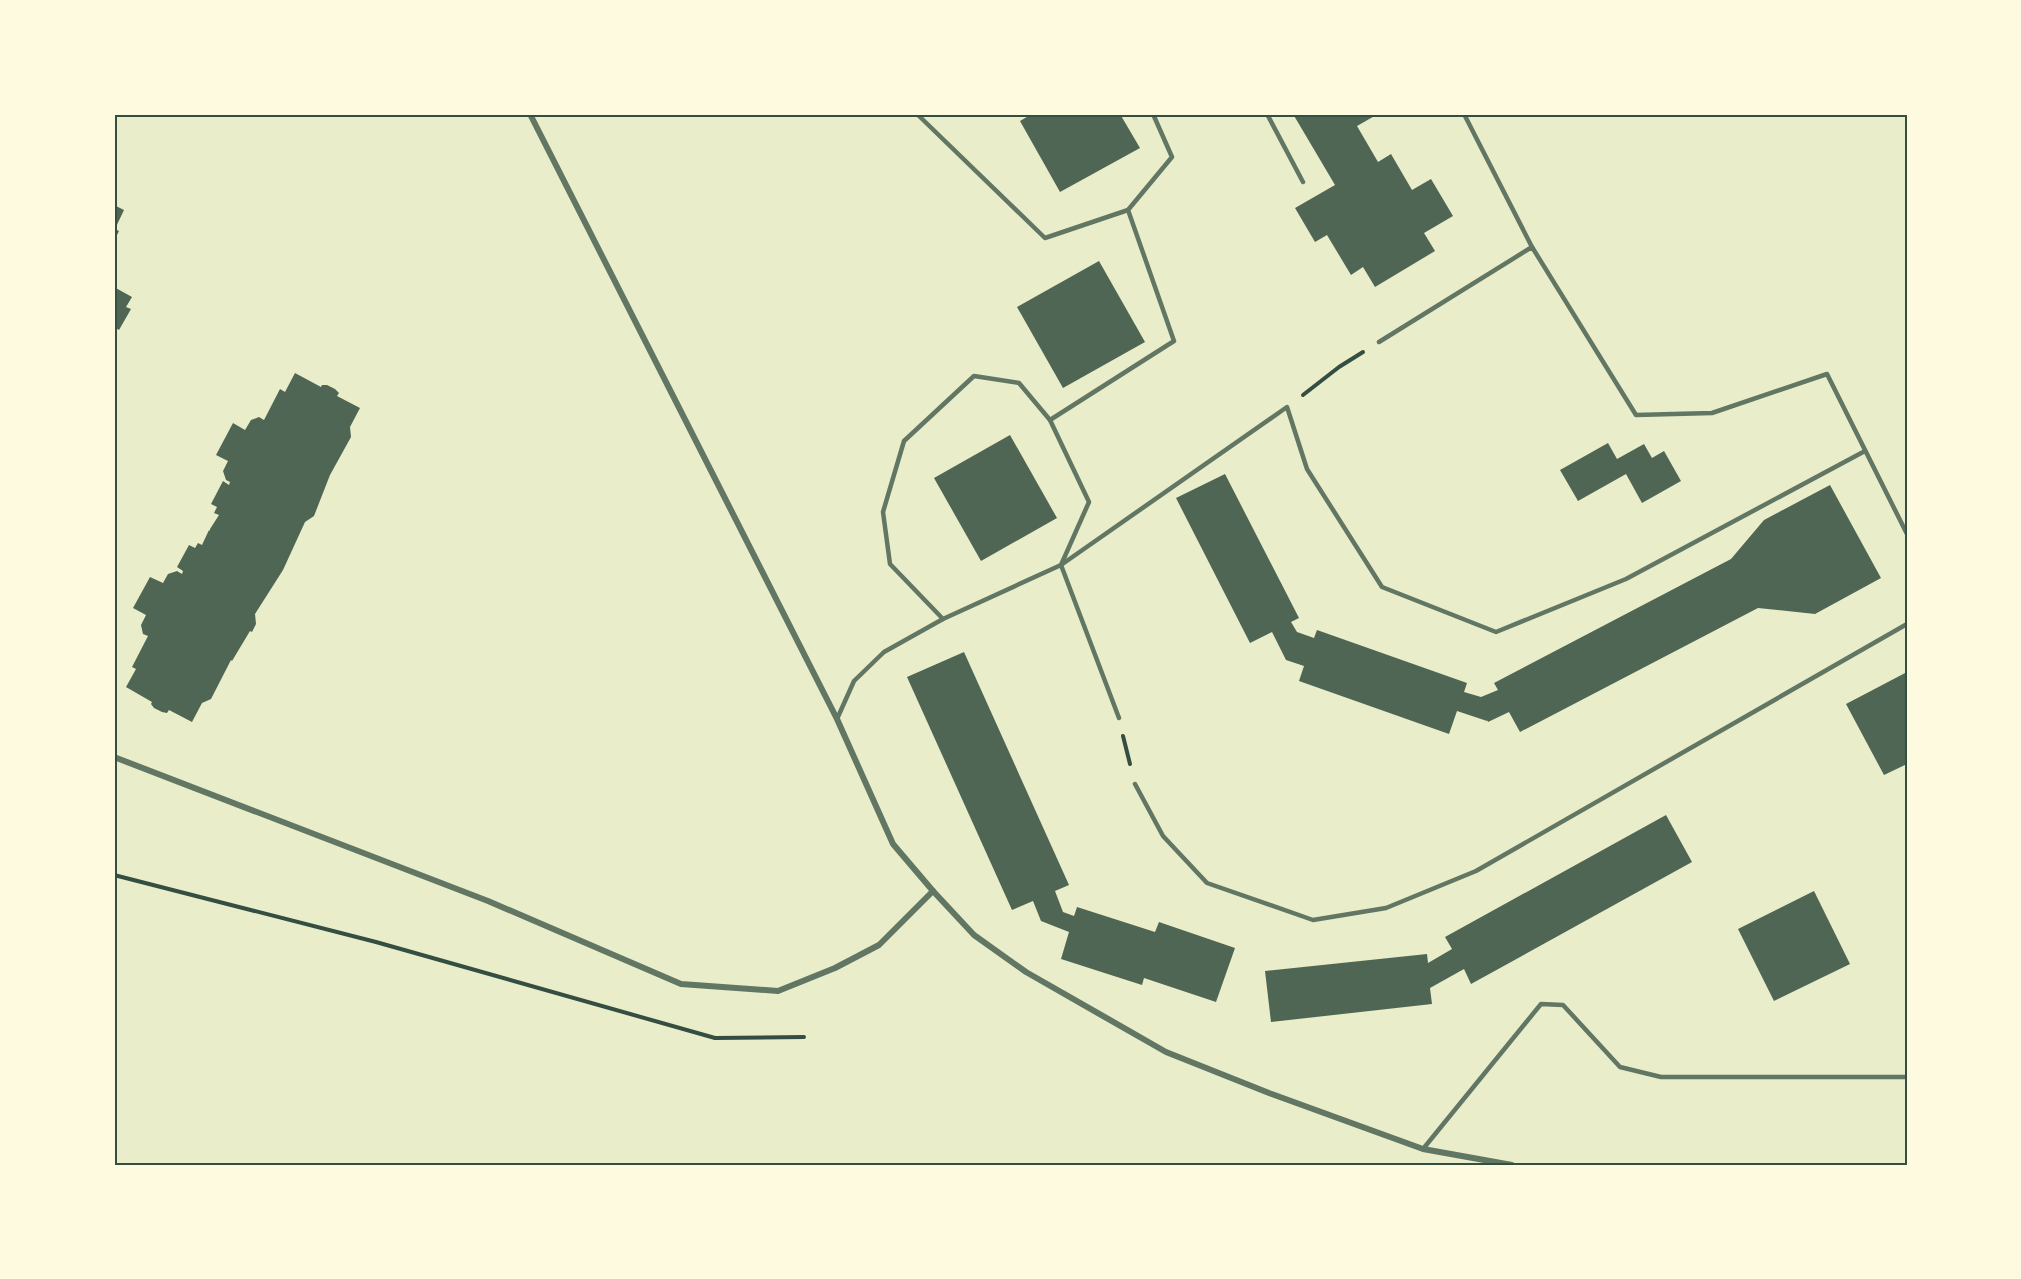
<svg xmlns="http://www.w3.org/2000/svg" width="2021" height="1279" font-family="'IBM Plex Sans',sans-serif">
	<rect width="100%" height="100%" fill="#e9edc9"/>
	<g fill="#4f6655">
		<polygon points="1032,114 1120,114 1140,148 1060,192 1020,121"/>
		<polygon points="1293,114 1378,114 1357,126 1378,162 1391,154 1412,190 1431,179 1453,216 1424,233 1435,251 1375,287 1363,267 1351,275 1327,235 1315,242 1295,208 1335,185"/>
		<polygon points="114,205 124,210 115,229 119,231 114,241"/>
		<polygon points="1099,261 1145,342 1063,388 1017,307"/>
		<polygon points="114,287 132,297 126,307 131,309 119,330 114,327"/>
		<polygon points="295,373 321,387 322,385 327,385 335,389 339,393 337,396 360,408 350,427 351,437 330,475 314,516 305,522 283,570 255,614 256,624 252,632 250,631 232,661 231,660 211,699 202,703 192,722 169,710 167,713 162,712 154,708 151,704 152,702 126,687 136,669 132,667 148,636 143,634 141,625 146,615 133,608 150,577 163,583 168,574 177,571 182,574 183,571 177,567 189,545 195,548 198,543 202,545 209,530 210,531 210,529 219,515 214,513 217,507 211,504 223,481 229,485 230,482 226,480 223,471 228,461 216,455 233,423 245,430 251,420 259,417 264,420 280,389 285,392"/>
		<polygon points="1010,435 1057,518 981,561 934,478"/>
		<polygon points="1608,443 1617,459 1644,444 1652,458 1664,451 1681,481 1642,503 1626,474 1578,501 1560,470"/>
		<polygon points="1225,474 1299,618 1291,622 1297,632 1314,638 1317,630 1467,683 1464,692 1481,697 1498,690 1494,683 1731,559 1764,520 1830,485 1881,578 1815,614 1758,608 1520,732 1509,712 1488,722 1487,720 1487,721 1457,711 1449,734 1299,681 1304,666 1286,660 1272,632 1250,643 1176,498"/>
		<polygon points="964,652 1069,885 1055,891 1063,912 1074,916 1077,907 1155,932 1159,922 1235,948 1216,1002 1144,978 1142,985 1061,959 1069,932 1041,921 1033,901 1012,910 907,677"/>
		<polygon points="1907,672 1907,764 1884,775 1846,704"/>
		<polygon points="1666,815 1692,862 1471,984 1464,969 1430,988 1432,1004 1271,1022 1265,971 1427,954 1428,963 1452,949 1445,937"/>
		<polygon points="1814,891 1850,964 1774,1001 1738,929"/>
	</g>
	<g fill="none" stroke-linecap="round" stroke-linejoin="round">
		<g stroke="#344e41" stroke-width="4">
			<polyline points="1303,395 1339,367 1363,352"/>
			<polyline points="1123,736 1130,764"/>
			<polyline points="114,875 376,942 715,1038 804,1037"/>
		</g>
		<g stroke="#617663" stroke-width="4.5">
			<polyline points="917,114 1045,238 1128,210"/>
			<polyline points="1267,114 1303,182"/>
			<polyline points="1464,114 1532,247"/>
			<polyline points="1379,342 1532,247 1636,415 1712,413 1827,374 1907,534"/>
			<polyline points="943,619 890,564 883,512 904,441 974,376 1019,383 1050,420"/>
			<polyline points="1119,718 1061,565 1287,407 1307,469 1382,587 1496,632 1626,579 1865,451"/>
			<polyline points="837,719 854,681 884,652 943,619 1061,565 1089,502 1050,420 1174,341 1128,210 1172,157 1153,114"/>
			<polyline points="1135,784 1163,836 1207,883 1313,920 1386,908 1476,871 1907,624"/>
			<polyline points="1423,1149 1541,1004 1563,1005 1620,1067 1661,1077 1907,1077"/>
		</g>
		<g stroke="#617663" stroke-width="6">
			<polyline points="530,114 837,719 893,844 933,891"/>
			<polyline points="114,757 488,901 681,984 778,991 835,968 879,945 933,891 974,935 1026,972 1166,1052 1269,1093 1423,1149 1512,1165"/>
		</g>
	</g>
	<rect width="2021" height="1279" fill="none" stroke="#fefae0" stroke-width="231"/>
	<rect x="116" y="116" width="1790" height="1048" fill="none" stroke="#344e41" stroke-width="2"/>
</svg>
